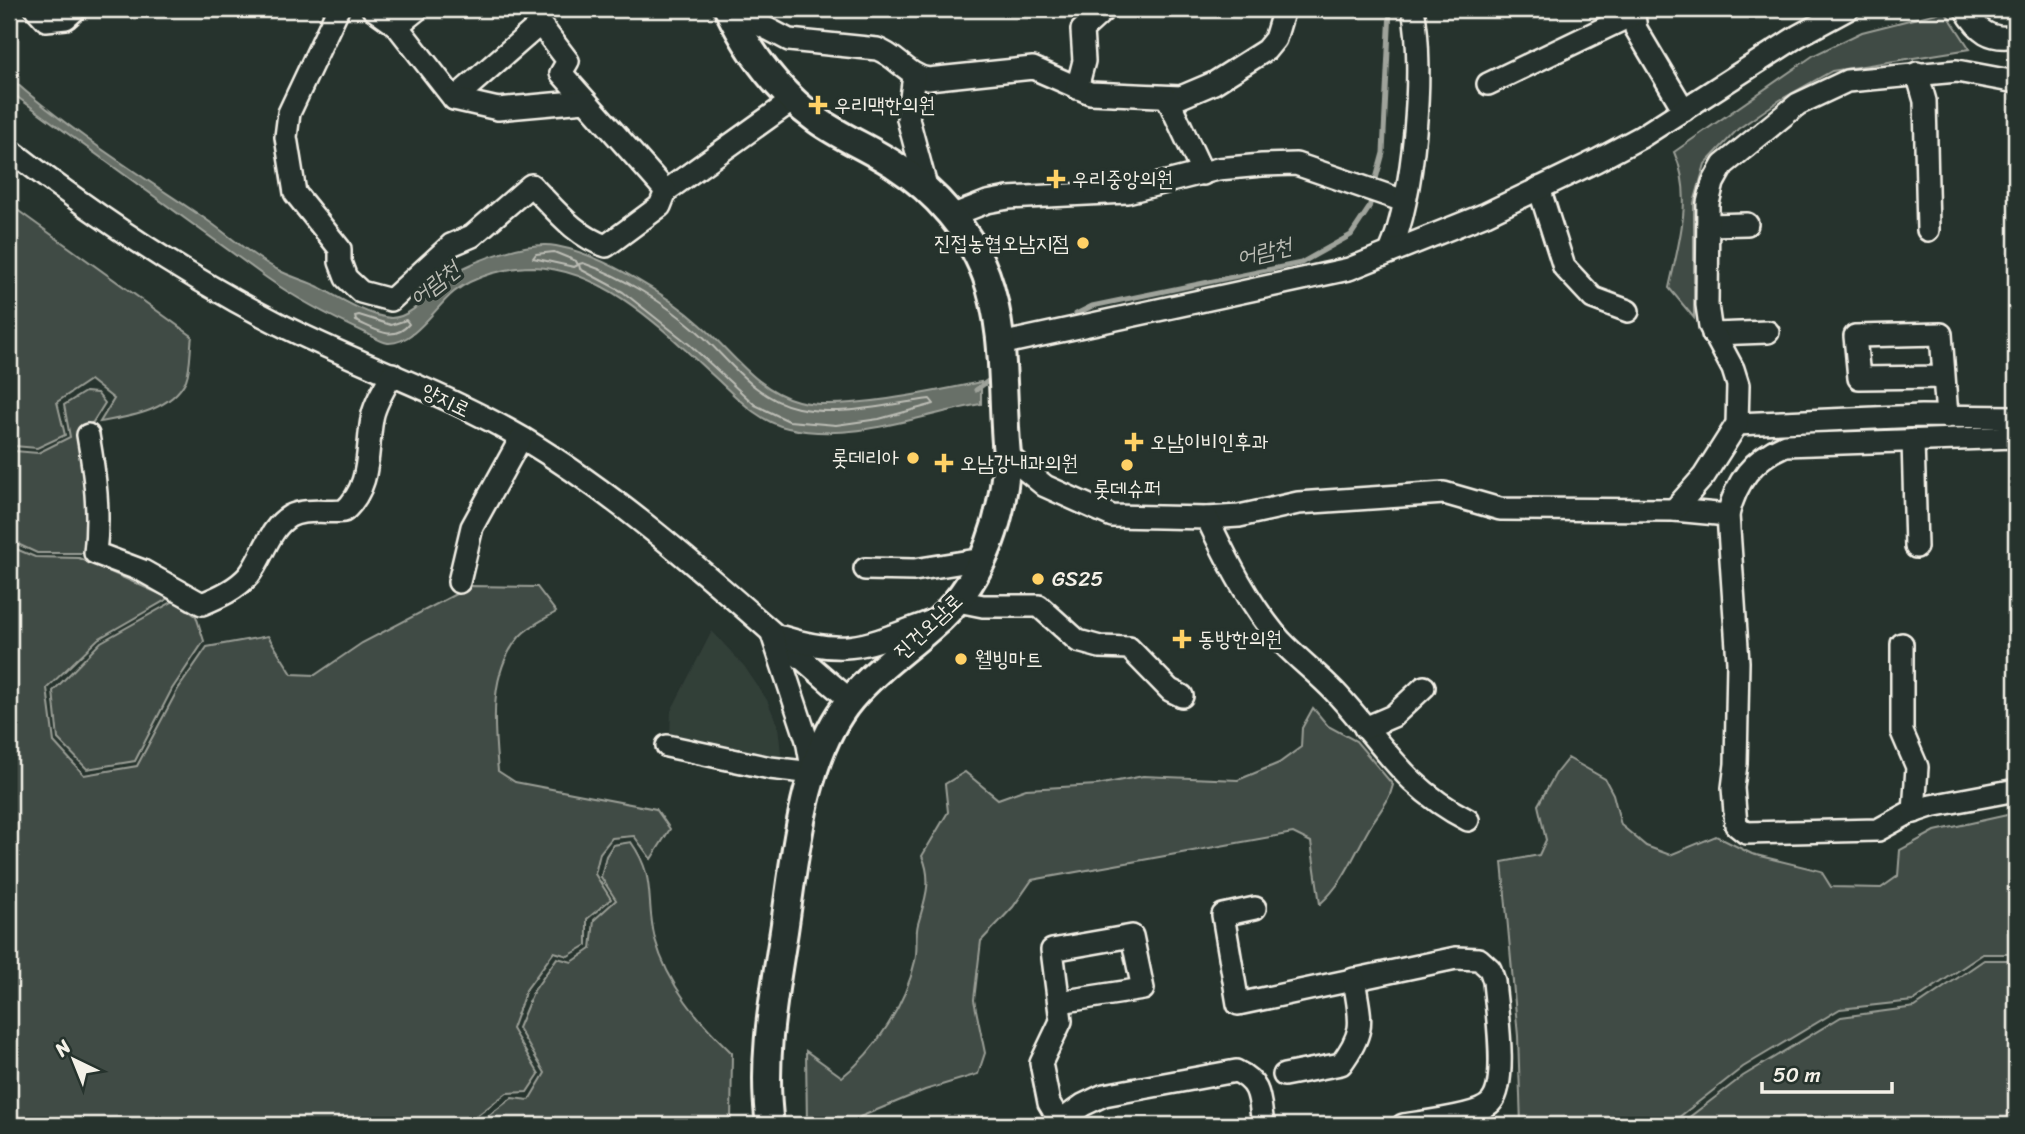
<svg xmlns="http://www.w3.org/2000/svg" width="2025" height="1134" font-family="Sriracha,'Poor Story',sans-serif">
	<rect width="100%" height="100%" fill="#26332d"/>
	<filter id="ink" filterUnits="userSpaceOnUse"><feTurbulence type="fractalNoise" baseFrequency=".0143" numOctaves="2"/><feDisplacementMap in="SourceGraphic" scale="14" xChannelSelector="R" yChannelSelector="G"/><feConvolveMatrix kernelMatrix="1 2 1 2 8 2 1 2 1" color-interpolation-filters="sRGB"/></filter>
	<g filter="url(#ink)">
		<polygon fill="#333f39" points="712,631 744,666 767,700 778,726 782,762 670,737 671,711"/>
		<g fill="#414b45" stroke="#9a9e96" stroke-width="2">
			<path d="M1945 11 1970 49 1832 71 1780 100 1738 129 1705 164 1694 203V318L1669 288C1679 242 1694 196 1674 152L1814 55 1862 32Z"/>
			<path d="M9 204 192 336C190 349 191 368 186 380 171 411 129 417 100 422L114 399 90 380 57 402 65 435 37 448 14 446 9 452Z"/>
			<polygon points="85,392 97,393 105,403 93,422 80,431 91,527 84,553 37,553 9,540 9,458 15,451 38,453 70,437 64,405"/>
			<path d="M9 546 35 557 79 558 169 598 98 639 47 688 54 742 84 775 137 766 178 689 207 647 268 636 292 674 315 675 362 643 471 586 537 587 556 612C545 619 529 626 520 636 488 672 494 726 498 771L515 782 656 809 670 829 651 859 634 836 612 838 600 853 595 874 611 899 587 919V945L568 956 554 952 526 990 512 1029 539 1074 527 1092 507 1093 478 1115V1125H9Z"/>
			<polygon points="174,601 196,616 204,641 172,689 135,761 87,769 58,739 53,691 101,642"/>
			<path d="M1313 708 1328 726 1356 741 1393 785C1389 801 1382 808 1373 822 1355 851 1346 881 1320 904L1311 842 1293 833 1032 880 1013 907 981 941 974 1000 985 1053 978 1074 925 1090 860 1117 861 1125H807L806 1051 842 1077C876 1051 906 1003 915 961 918 949 915 935 918 924 925 899 933 881 922 856L948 812 945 784 965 772 998 799 1026 789 1097 785 1143 776 1238 780 1279 763 1301 747 1302 728Z"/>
			<polygon points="1568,758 1605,779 1613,794 1621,825 1646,846 1670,855 1716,836 1752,854 1821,871 1831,887 1881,888 1898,876 1900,850 1935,831 2016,813 2016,954 1983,954 1913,1001 1840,1009 1743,1067 1669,1125 1521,1125 1518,1036 1502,862 1539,855 1546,840 1538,805 1556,773"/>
			<path d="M631 842C657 879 645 899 655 939 668 986 698 1020 732 1053L731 1125H484V1119L512 1098 529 1100 545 1073 518 1028 533 992 557 958 572 962 591 949 594 920 616 900 601 877 606 856 613 845Z"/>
			<polygon points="1984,960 2016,960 2016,1125 1679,1125 1743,1076 1841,1017 1915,1007"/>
		</g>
		<path fill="#676f68" stroke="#9fa39b" stroke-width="2" d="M9 77C70 131 137 173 204 218 229 235 255 259 282 272 294 278 307 281 319 287 337 297 370 317 391 318 415 318 435 285 454 273 478 259 528 241 556 246 601 254 668 295 702 326 732 352 756 390 798 401 838 412 938 391 981 382V404C919 415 852 443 788 428 760 422 739 400 719 381 668 335 608 269 533 267 508 267 474 276 454 292 435 307 415 344 388 343 381 342 370 335 364 332 329 316 298 300 267 278L9 91Z"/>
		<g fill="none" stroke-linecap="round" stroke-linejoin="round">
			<g stroke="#bcbdb5" stroke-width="2">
				<polygon points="554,252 576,261 578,265 574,267 533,258 536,254"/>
				<path d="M583 263C623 277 665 303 697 331 728 358 754 399 798 408 841 417 887 404 930 399L934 404 879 419 836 425 789 421 755 405 690 345 623 292 580 269 579 264Z"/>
				<path d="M359 315 391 325 406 320 409 324C393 343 375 329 356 321L355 316Z"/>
			</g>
			<g stroke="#9fa39b" stroke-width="5">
				<polyline points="1374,186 1383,153 1390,9"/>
				<polyline points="1076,314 1092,306 1301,263 1351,235 1369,208 1372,196"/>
				<polyline points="976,390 988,381"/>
			</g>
			<defs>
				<g id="minor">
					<polyline points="36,9 46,20 66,18 76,9"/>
					<path d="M338 9 289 113 286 137 295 193 340 249V262L346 278 361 292 391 300 451 245 472 236 531 185C554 208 575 236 606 246L660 206 666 191 793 100"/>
					<polyline points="373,9 397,26"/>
					<polyline points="418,9 397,26 454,99 540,24 568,61 561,73 666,191"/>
					<path d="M730 9 789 40 877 49C897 56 907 75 928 79L1033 68 1090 93 1181 97 1214 83 1266 50 1275 39 1284 9"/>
					<polyline points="1633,9 1636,29 1684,110"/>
					<path d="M1965 9C1978 31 1990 41 2016 36"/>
					<polyline points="1917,73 1925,101 1928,230"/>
					<polyline points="914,76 908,119 927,190"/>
					<polyline points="1488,84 1634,14"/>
					<polyline points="1077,88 1084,61 1082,30 1105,9"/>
					<polyline points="454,99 498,109 585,101"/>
					<polyline points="1168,99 1203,174"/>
					<path d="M9 149C94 215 183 275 279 324 360 365 446 393 524 439 643 511 744 610 850 700"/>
					<polyline points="1539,188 1564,267 1593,298 1628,311"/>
					<polyline points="951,216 987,202 1008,198 1127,192 1218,169 1262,165 1296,164 1404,201"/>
					<polyline points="1708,225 1747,224"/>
					<path d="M1390 252C1414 197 1425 68 1413 9"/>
					<polyline points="1713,334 1768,332"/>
					<polyline points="1000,344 1349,269 1486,214 1596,161 1641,137 1798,36 1848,9"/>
					<polyline points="1944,377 1859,378 1855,336 1941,334 1947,417"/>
					<polyline points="1737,424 1921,416 2016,417"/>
					<path d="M88 435C95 475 100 512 95 553L143 571 202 604C219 597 237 589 249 575 263 557 269 528 290 516 305 508 328 513 344 511 372 486 366 452 372 419 374 404 385 388 392 374"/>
					<path d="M2016 437 1785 445C1753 459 1736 481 1728 515L1738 662 1736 764 1733 788 1736 825 1746 833 1878 830 1907 814 1931 806 2016 790"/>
					<polyline points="1913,440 1916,547"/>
					<polyline points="1007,455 1045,486 1112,516 1207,518 1239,516 1298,503 1444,493 1500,509 1674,510 1728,515"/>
					<polyline points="1674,510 1704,476 1737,424 1738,385 1733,369 1710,326 1707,305 1708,203 1713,183 1723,165 1798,104 1847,81 1957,71 2016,82"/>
					<path d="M1207 518C1228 562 1249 604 1281 641 1298 659 1318 674 1335 692 1383 743 1402 786 1468 820"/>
					<polyline points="865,569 914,570 983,559"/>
					<polyline points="459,582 472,527 521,438"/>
					<polyline points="958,601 983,606 1039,606 1078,641 1100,647 1129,648 1170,690 1182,696"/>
					<path d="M782 637C849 658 869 644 932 621"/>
					<polyline points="1902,644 1902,732 1917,767 1914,812"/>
					<polyline points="1365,728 1393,716 1424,687"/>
					<polyline points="667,746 770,768 813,773 807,740 773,637"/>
					<path d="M1255 908 1223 915 1238 1004 1456 958 1479 959 1490 969 1494 981C1496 1007 1508 1081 1492 1101 1482 1116 1422 1122 1403 1125"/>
					<polyline points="1059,1002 1143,989 1132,936 1052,950 1061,1021 1041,1063 1049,1103 1062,1125"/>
					<path d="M1284 1075 1341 1064C1367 1029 1360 1020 1354 979"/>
					<path d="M1061 1121 1083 1105 1104 1095 1236 1071C1262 1083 1259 1099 1263 1125"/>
				</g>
				<path id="major" d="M728 9C749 52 778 92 817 120 842 138 871 149 896 166 936 192 969 230 986 275 1007 332 1001 396 1007 455 1004 515 985 576 941 618 912 645 877 668 851 699 802 757 795 858 784 931 774 996 761 1059 770 1125"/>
			</defs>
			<use href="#minor" stroke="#f4f1e8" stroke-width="26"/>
			<use href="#major" stroke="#f4f1e8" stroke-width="32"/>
			<use href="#minor" stroke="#26332d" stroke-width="21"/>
			<use href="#major" stroke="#26332d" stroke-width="26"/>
		</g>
	</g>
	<g fill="#ffd166" stroke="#26332d" stroke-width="2.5">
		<path d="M814.5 94.5h7v7h7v7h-7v7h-7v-7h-7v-7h7z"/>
		<path d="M1052.5 168.5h7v7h7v7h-7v7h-7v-7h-7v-7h7z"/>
		<circle cx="1083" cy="243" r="7"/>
		<path d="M1130.5 431.5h7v7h7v7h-7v7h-7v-7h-7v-7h7z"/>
		<circle cx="913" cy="458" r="7"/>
		<path d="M940.5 452.5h7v7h7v7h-7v7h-7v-7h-7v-7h7z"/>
		<circle cx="1127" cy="465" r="7"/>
		<circle cx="1038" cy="579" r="7"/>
		<path d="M1178.5 628.5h7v7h7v7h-7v7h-7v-7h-7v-7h7z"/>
		<circle cx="961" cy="659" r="7"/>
	</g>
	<g text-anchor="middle" stroke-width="7" stroke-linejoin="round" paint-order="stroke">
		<g font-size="21" fill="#f4f1e8" stroke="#26332d" text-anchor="start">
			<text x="834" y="112">우리맥한의원</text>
			<text x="1072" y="186">우리중앙의원</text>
			<text x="1069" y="250" text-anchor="end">진접농협오남지점</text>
			<text x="1150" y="449">오남이비인후과</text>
			<text x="899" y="465" text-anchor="end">롯데리아</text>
			<text x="960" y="470">오남강내과의원</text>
			<text x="1127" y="496" text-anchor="middle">롯데슈퍼</text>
			<text x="1052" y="586">GS25</text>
			<text x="1198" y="646">동방한의원</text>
			<text x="975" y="666">웰빙마트</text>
		</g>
		<g font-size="21" fill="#f4f1e8" stroke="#26332d">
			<text transform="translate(446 400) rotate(26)" y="7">양지로</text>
			<text transform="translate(928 626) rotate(-43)" y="7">진건오남로</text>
		</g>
		<g font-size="23" font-style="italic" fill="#bcbdb5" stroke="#26332d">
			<text transform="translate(1264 251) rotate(-13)" y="8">어람천</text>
			<text transform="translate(434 283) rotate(-38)" y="8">어람천</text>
		</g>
	</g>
	<rect width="2025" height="1134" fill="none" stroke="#26332d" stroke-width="35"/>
	<rect x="18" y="18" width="1990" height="1099" fill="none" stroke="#f4f1e8" stroke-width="2.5" filter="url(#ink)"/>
	<g transform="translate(74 1060) rotate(317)" stroke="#26332d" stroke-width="5" paint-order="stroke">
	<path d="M0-5L12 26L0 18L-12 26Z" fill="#f4f1e8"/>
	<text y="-10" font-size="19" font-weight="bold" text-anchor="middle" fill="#f4f1e8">N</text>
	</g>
	<path d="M1762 1082v10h130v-10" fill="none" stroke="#f4f1e8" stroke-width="3.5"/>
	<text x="1773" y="1082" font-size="21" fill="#f4f1e8" stroke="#26332d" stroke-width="5" paint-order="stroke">50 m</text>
</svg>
